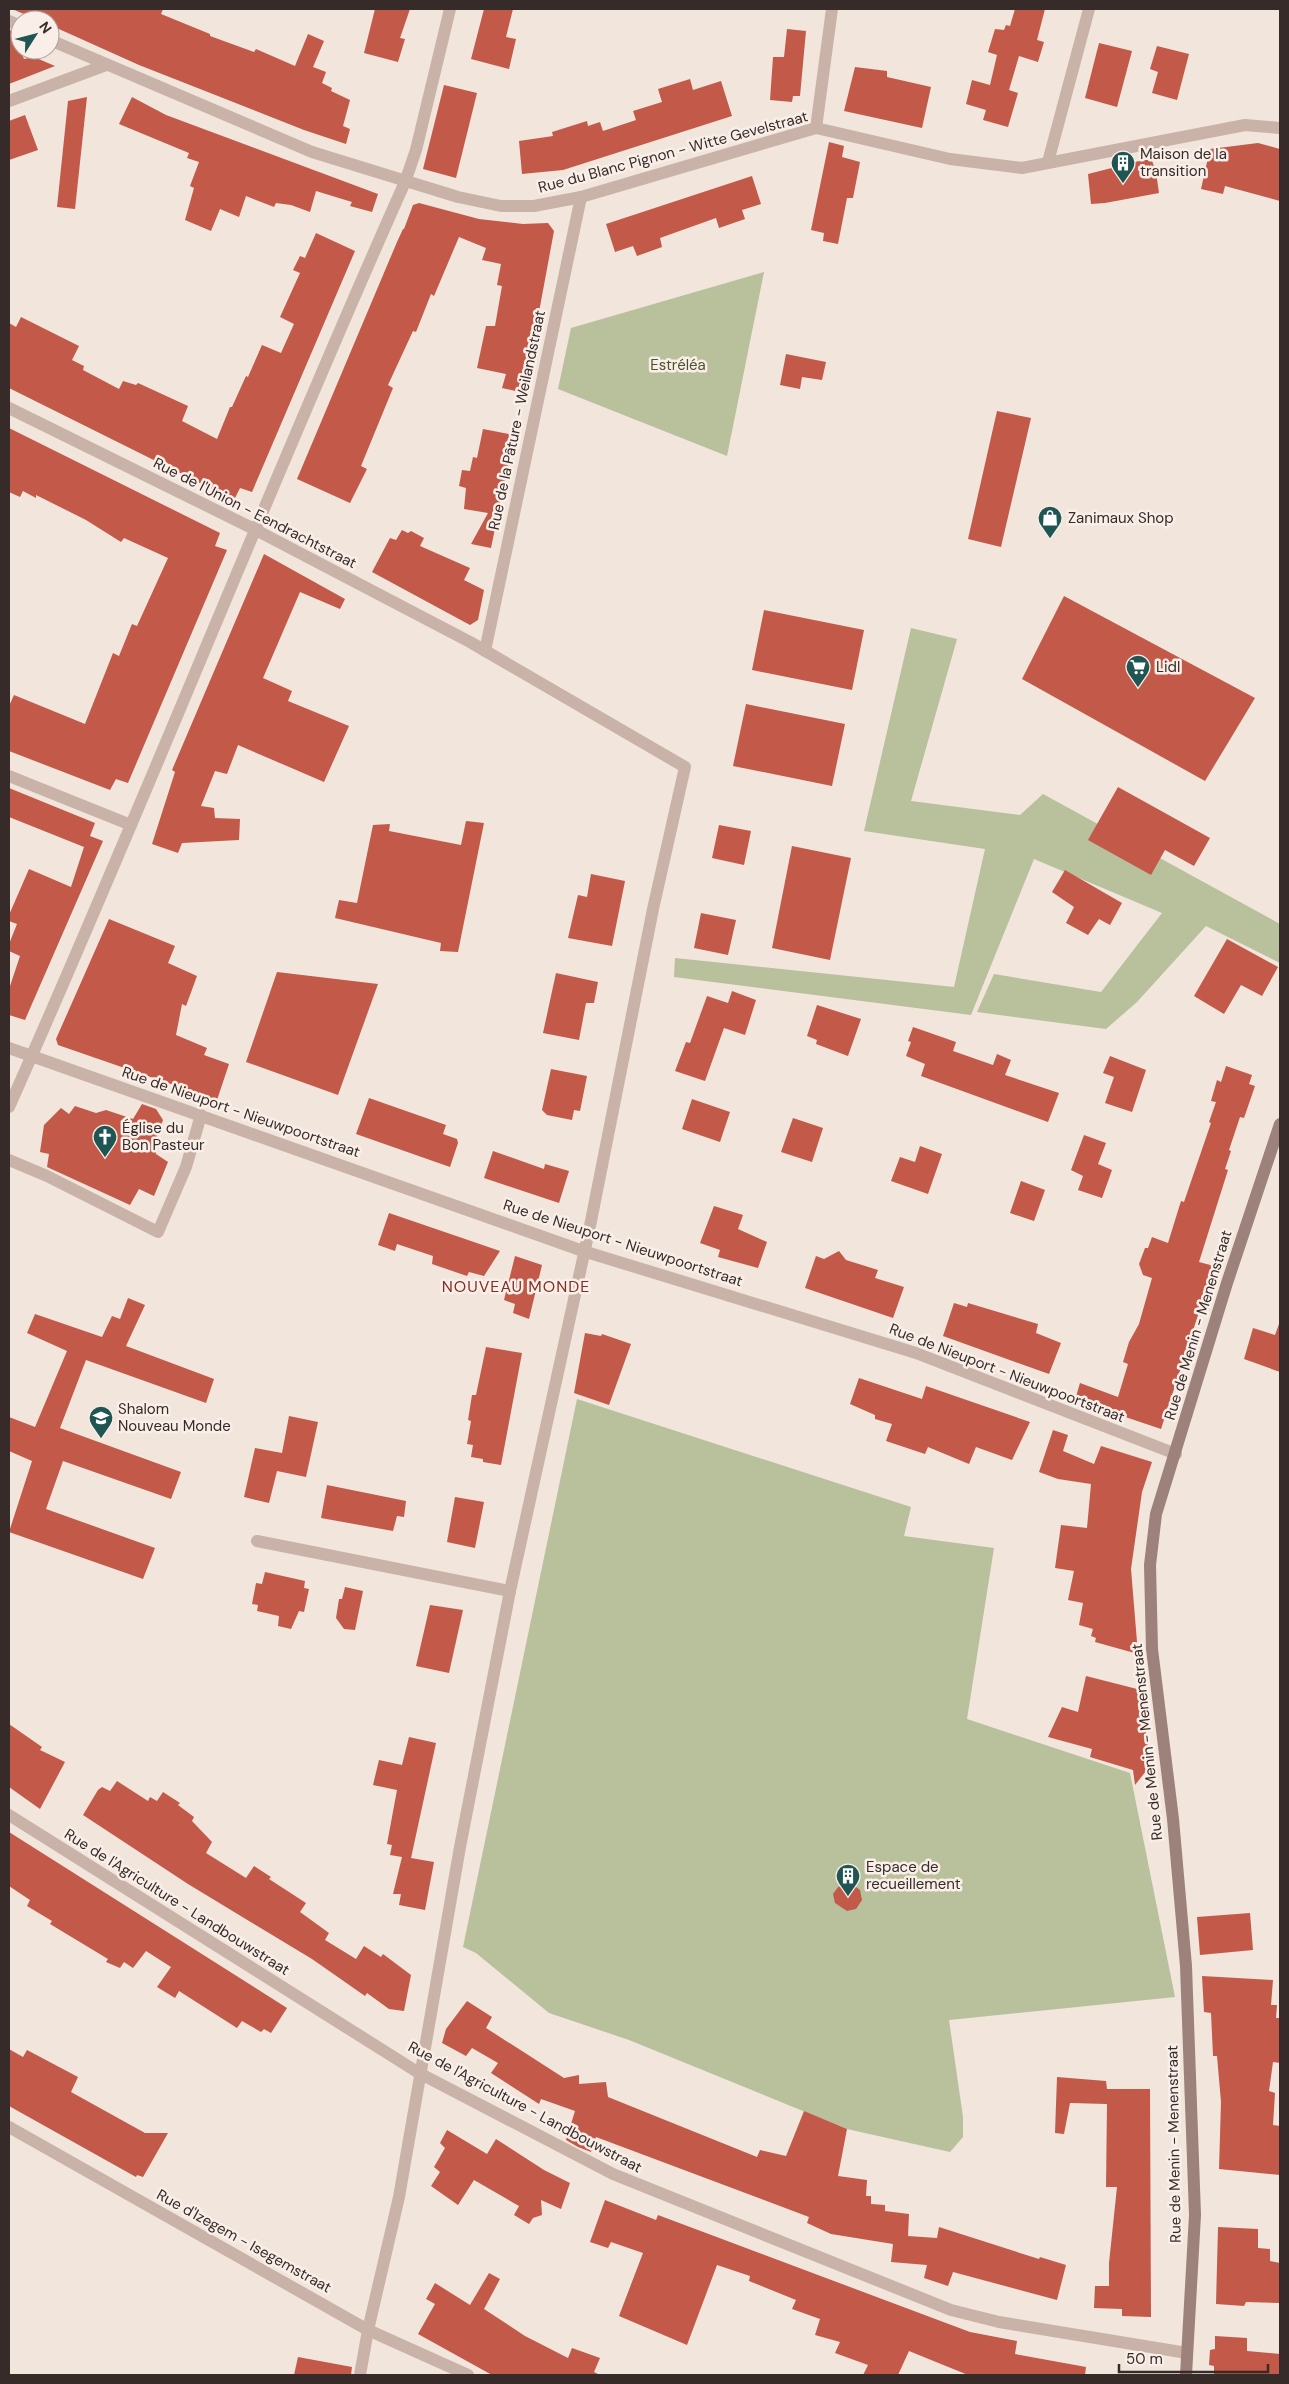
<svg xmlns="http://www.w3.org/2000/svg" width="1289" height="2384" font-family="'DM Sans',sans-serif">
	<rect width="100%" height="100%" fill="#f1e5dc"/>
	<g fill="#b8c09c">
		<polygon points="764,272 727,456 558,389 571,328"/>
		<polygon points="911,628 957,639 911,801 1020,815 1043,794 1280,924 1280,963 1206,926 1137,1002 1106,1029 977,1012 994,974 1101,992 1162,913 1034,859 971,1015 674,977 675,958 954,987 985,849 864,831"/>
		<polygon points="577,1399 911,1507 904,1536 994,1548 967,1719 1130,1773 1175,1997 949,2020 963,2117 963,2137 950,2152 847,2129 629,2040 549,2013 476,1953 463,1947"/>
	</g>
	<g fill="#c25949">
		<polygon points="12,9 163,9 161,14 210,34 210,36 254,52 256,49 295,66 308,34 324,41 313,67 326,72 322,83 332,88 331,91 350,100 343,126 350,129 346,144 304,130 139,65 50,25 50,20 38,20"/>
		<polygon points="375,9 410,9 400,38 405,39 398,62 364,53"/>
		<polygon points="484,9 513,9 506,37 516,39 509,69 471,59"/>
		<polygon points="1015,9 1045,9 1037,40 1044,42 1038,62 1019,56 1009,90 1018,93 1008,127 983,120 986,110 966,104 972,80 990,85 997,55 988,52 995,29 1004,30 1006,25 1010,26"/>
		<polygon points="787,29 806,31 800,96 793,96 792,102 770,100 773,57 784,57"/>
		<polygon points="9,30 12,31 24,59 34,57 55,66 9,84"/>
		<polygon points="1099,43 1132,51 1117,107 1085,98"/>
		<polygon points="1157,46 1189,54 1177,100 1152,93 1158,72 1150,69"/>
		<polygon points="855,67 887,71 887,77 931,87 922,128 844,111"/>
		<polygon points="690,79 693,90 721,81 732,116 563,170 522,174 519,141 553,136 552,132 587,121 588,126 600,122 603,131 636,120 633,111 662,102 658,89"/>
		<polygon points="444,85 477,93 456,178 423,169"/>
		<polygon points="87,97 75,209 57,207 68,101"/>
		<polygon points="132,97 166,115 378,194 372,212 350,206 352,202 316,191 310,212 291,205 276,203 274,207 246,196 239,217 220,209 211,231 185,220 194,188 190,186 199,162 187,158 189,153 119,124"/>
		<polygon points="25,115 38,150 9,160 9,121"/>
		<polygon points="829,142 844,146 842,157 860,162 853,198 847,198 838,244 823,241 824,233 811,230"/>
		<polygon points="1258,143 1280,149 1280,201 1225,186 1223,194 1201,189 1210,149"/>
		<polygon points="1151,158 1156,172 1159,193 1105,203 1091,204 1088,174"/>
		<polygon points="752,176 761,204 742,210 745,219 719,228 716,218 660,238 662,247 637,256 633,246 615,252 606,224"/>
		<polygon points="419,203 479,219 523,224 548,223 554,231 524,393 502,388 506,374 477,368 486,326 495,326 502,286 497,285 501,264 482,260 486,248 459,237 434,296 431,294 416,332 413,331 388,385 393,388 361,466 367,469 350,503 297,479 397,242 403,229 404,229 413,205"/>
		<polygon points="316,233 355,251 252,492 240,488 234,500 9,388 9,323 16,327 21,317 79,346 72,360 84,366 83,370 119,389 123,381 136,385 138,383 188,406 182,421 217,439 230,407 232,407 246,376 248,377 262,345 281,353 294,324 280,317 300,273 293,270 300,256 305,258"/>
		<polygon points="786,354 826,362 822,380 802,377 800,389 780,385"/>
		<polygon points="997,411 1031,418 1001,547 968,539"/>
		<polygon points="9,428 220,533 215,546 227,550 128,783 116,779 110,790 9,751 9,706 14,695 85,724 113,653 119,656 132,624 137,626 168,558 124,538 121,542 86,520 36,495 36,498 23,491 20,497 9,492"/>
		<polygon points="483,429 514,435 491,548 471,544 488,513 464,509 466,488 459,486 462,470 470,471 473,457 477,458"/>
		<polygon points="402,530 408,533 411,531 424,538 420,546 470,568 464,580 484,590 478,620 470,625 372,572 390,538 396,540"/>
		<polygon points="264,554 345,599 340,609 300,592 263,678 292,691 288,701 349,726 324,782 238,745 227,774 215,771 201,806 214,808 215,818 240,819 239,840 182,843 178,853 152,844 175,772 172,770"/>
		<polygon points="1064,596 1255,698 1205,781 1022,679"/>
		<polygon points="764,610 864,630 852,690 752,670"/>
		<polygon points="746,704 845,724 832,786 733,766"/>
		<polygon points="1118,787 1210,838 1194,866 1165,850 1151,875 1088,840"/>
		<polygon points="9,788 95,823 90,836 103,841 25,1020 9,1015 9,989 20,956 9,951 9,944 17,924 9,921 9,915 29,869 71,887 84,847 9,817"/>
		<polygon points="466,821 484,823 458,952 440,951 441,943 335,918 339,900 357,903 373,825 390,824 389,831 461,845"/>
		<polygon points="719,825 751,831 744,865 712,858"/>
		<polygon points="792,846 851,858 830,960 772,948"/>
		<polygon points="1065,870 1122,903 1110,925 1099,919 1088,935 1066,923 1074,907 1052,892"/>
		<polygon points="591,874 625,881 612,946 568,938 578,895 587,897"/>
		<polygon points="701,913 736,920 728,955 694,948"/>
		<polygon points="109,919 175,946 168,963 197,976 186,1006 182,1004 176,1035 207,1048 204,1055 229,1064 217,1100 58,1045 56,1039"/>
		<polygon points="1227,939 1278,967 1262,996 1241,985 1224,1014 1194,996"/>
		<polygon points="277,972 378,984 338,1095 246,1062"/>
		<polygon points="556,973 598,982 594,1003 586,1003 579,1040 543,1033"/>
		<polygon points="732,991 756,1000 745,1035 724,1028 705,1081 675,1071 686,1042 690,1043 707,996 728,1003"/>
		<polygon points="817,1005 861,1019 848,1056 816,1044 817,1040 807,1036"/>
		<polygon points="913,1027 956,1042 953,1051 993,1065 997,1054 1011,1060 1005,1075 1059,1093 1048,1122 921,1076 925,1064 906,1056 911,1042 908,1041"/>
		<polygon points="1110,1056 1146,1070 1132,1112 1105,1103 1114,1077 1103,1073"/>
		<polygon points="1226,1066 1252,1075 1249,1084 1255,1086 1244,1118 1240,1117 1229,1150 1231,1151 1225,1169 1228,1170 1199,1262 1214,1266 1161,1429 1075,1400 1080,1383 1118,1397 1128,1364 1123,1362 1129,1342 1139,1324 1152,1278 1143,1275 1139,1264 1145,1248 1148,1248 1152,1237 1168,1243 1181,1201 1184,1202 1211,1123 1209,1122 1216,1102 1211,1101 1217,1080 1221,1082"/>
		<polygon points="551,1069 587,1076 580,1111 574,1110 572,1120 547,1115 542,1110"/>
		<polygon points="369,1098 446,1125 443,1134 457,1139 458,1143 450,1167 356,1134"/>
		<polygon points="692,1099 730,1112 720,1142 682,1129"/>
		<polygon points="142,1104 156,1109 163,1120 155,1142 156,1154 168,1162 154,1196 139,1189 130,1205 47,1167 49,1154 40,1152 44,1125 61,1108 69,1114 75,1106 96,1113 106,1110 133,1119"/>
		<polygon points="793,1118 823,1128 812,1162 781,1152"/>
		<polygon points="1084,1135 1106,1143 1098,1164 1112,1170 1102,1198 1078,1190 1083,1176 1071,1170"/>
		<polygon points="920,1146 942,1154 928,1194 891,1181 900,1157 915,1162"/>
		<polygon points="493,1151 544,1169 545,1164 569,1171 559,1203 484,1178"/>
		<polygon points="1021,1181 1045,1190 1034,1221 1010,1213"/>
		<polygon points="714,1206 743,1215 738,1229 767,1242 758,1268 718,1257 720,1250 700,1243"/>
		<polygon points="389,1213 468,1240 500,1251 484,1276 469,1272 467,1276 432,1264 433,1256 397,1244 395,1251 378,1245"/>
		<polygon points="839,1251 846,1260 878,1270 875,1278 904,1287 893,1318 805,1288 816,1256 824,1259"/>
		<polygon points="515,1256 542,1265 529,1319 513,1313 515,1304 504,1300"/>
		<polygon points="128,1298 145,1305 126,1346 214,1379 206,1403 86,1360 60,1428 181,1472 171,1499 63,1461 46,1509 155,1548 143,1579 9,1532 32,1461 9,1451 9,1417 35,1427 67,1351 27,1333 35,1314 102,1337 112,1316 120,1319"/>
		<polygon points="954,1303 967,1307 968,1303 1038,1324 1036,1333 1061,1343 1049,1374 943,1336"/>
		<polygon points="1279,1324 1280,1372 1244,1359 1253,1328 1275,1335"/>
		<polygon points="585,1333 601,1336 602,1334 631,1344 609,1405 574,1393"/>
		<polygon points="486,1347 522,1353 501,1465 483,1462 483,1459 471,1457 473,1445 467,1444 471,1421 468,1420 472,1395 476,1395"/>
		<polygon points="859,1378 922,1399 926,1386 1030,1422 1012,1460 976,1447 969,1464 928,1447 925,1454 886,1441 892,1424 875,1419 875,1415 850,1404"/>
		<polygon points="289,1416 318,1422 306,1477 277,1471 269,1503 244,1497 255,1448 282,1453"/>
		<polygon points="1053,1430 1068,1435 1063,1451 1094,1464 1101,1446 1152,1462 1142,1492 1131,1569 1138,1654 1095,1642 1096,1638 1091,1636 1093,1629 1079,1625 1083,1603 1068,1600 1074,1571 1055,1568 1061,1525 1087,1528 1091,1484 1058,1479 1039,1472"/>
		<polygon points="327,1485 406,1501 404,1517 397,1516 393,1531 321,1518"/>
		<polygon points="455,1497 484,1502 475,1548 447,1542"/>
		<polygon points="265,1572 305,1581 304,1588 309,1589 304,1612 299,1611 291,1629 278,1626 279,1616 257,1611 258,1605 252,1604 256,1583 262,1584"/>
		<polygon points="345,1587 363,1591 355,1630 344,1629 336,1618 339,1599 342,1599"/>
		<polygon points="430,1605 463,1610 449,1673 416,1666"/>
		<polygon points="1086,1676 1141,1690 1150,1766 1135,1785 1133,1770 1090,1757 1092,1749 1048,1737 1062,1707 1078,1712"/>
		<polygon points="9,1724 42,1747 40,1750 65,1762 40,1809 9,1787"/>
		<polygon points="409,1737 436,1743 411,1858 434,1862 425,1910 399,1905 401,1894 393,1894 402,1857 390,1855 392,1845 387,1844 397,1790 373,1785 379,1760 402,1765"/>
		<polygon points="117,1781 148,1801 150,1797 157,1801 163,1792 180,1803 178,1805 194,1817 192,1821 212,1842 206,1853 246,1878 254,1866 271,1877 269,1879 306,1903 300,1912 329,1933 325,1940 356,1959 364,1946 381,1957 383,1954 411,1975 404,2011 389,2009 367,1993 365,1996 312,1959 188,1884 83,1815 98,1790 102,1787 110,1791"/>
		<polygon points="9,1832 287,2008 271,2033 264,2029 261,2032 242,2021 237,2028 179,1991 175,1998 157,1987 171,1967 146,1951 133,1968 124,1962 120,1968 106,1962 108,1959 50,1924 52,1921 27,1906 30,1900 9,1886"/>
		<polygon points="852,1884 860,1890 862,1900 856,1909 847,1911 835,1903 833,1894 838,1887"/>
		<polygon points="1250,1913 1253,1950 1200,1955 1197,1917"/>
		<polygon points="1202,1976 1273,1980 1271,2005 1277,2005 1276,2018 1280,2018 1280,2063 1273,2062 1269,2091 1275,2093 1273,2125 1280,2126 1280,2175 1219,2169 1221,2102 1217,2056 1213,2056 1211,2013 1204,2012"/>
		<polygon points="467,2001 492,2017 486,2028 564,2078 579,2075 579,2084 606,2082 608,2097 757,2157 760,2150 786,2156 804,2111 847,2129 838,2176 867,2180 866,2196 871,2196 871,2204 885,2205 885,2211 909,2214 908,2236 937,2238 939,2227 1039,2259 1040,2257 1066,2265 1057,2300 953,2272 948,2286 924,2278 927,2265 891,2262 893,2244 831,2234 807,2223 809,2217 596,2137 591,2152 578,2147 566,2140 575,2111 541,2099 539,2104 491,2073 498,2063 472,2048 466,2056 442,2043 446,2029"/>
		<polygon points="9,2049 23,2057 27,2050 78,2077 71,2092 145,2133 168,2133 143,2177 137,2175 136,2177 9,2106"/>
		<polygon points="1057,2077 1106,2081 1107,2089 1150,2089 1151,2317 1122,2316 1122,2309 1094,2308 1095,2286 1109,2286 1109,2263 1117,2187 1106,2187 1107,2104 1070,2103 1064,2134 1055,2133"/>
		<polygon points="447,2130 487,2154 496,2139 544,2170 570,2183 561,2209 541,2200 542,2215 533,2218 529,2224 514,2215 519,2206 474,2180 458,2205 431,2186 440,2172 434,2167 445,2148 440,2143"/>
		<polygon points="605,2200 656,2220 658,2215 970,2332 1017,2341 1015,2354 1086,2367 1085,2375 968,2375 909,2351 898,2375 863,2375 868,2365 835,2353 840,2342 815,2335 820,2319 792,2309 796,2300 749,2281 750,2276 717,2265 687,2345 619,2316 643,2253 611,2242 608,2248 590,2242"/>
		<polygon points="1218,2227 1258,2229 1258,2248 1270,2249 1270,2261 1280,2263 1280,2303 1246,2302 1244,2306 1216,2304"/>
		<polygon points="489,2273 500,2279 484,2309 525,2336 568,2358 572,2348 600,2358 594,2372 600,2375 492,2375 418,2334 435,2304 426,2299 435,2283 470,2305"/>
		<polygon points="1215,2336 1247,2338 1247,2351 1280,2354 1280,2375 1214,2375 1214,2366 1209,2365 1210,2350 1215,2349"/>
		<polygon points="298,2357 352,2367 351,2375 294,2375"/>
	</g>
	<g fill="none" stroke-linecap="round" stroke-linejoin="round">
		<g stroke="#c9b3a8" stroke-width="12">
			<polyline points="9,21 20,26"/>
			<polyline points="50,40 312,152 458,197 501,206 534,206 581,197 816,128 950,159 1022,168 1245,125 1280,128"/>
			<polyline points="9,101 106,65"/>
			<polyline points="816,128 832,9"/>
			<polyline points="1048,162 1089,9"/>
			<polyline points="9,408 254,529 470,642 685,767 653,909 589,1231 510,1591 460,1847 399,2197 368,2330 360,2375"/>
			<polyline points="485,651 581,197"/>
			<polyline points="9,776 131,825"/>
			<polyline points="9,1048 583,1251 916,1353 1176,1454"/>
			<path d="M9 1107C146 801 268 488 405 182L416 150 450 9"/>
			<polyline points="9,1160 47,1176 158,1232 186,1167 201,1115"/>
			<polyline points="257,1541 510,1591"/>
			<polyline points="9,1815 419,2073 613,2174 951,2310 999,2322 1187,2353"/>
			<polyline points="9,2127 368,2330 468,2375"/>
		</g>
		<polyline stroke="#9c827a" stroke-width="12" points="1186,2375 1195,2215 1186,1966 1173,1819 1152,1649 1150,1565 1156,1514 1227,1283 1280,1124"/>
	</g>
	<defs>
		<symbol id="building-pin" viewBox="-11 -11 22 30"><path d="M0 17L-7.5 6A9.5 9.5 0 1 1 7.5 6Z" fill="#1f5653" stroke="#f9efe8"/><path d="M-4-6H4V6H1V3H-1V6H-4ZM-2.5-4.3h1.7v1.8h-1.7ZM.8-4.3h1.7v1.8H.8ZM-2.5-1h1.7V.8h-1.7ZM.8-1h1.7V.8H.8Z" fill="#fff"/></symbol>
		<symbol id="shop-pin" viewBox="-11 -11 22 30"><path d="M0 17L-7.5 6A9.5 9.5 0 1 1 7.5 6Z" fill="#1f5653" stroke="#f9efe8"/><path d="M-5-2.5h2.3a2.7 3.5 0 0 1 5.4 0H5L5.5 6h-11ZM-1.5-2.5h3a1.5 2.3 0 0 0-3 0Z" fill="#fff"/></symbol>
		<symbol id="supermarket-pin" viewBox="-11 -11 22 30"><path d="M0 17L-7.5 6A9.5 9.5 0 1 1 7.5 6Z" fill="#1f5653" stroke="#f9efe8"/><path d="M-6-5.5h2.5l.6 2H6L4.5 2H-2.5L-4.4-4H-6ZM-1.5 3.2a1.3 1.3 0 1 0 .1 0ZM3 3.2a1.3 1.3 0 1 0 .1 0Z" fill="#fff"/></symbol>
		<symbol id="church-pin" viewBox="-11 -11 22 30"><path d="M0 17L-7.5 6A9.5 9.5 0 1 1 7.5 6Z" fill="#1f5653" stroke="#f9efe8"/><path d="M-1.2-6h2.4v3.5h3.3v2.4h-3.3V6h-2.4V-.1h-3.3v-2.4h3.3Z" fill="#fff"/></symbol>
		<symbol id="school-pin" viewBox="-11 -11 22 30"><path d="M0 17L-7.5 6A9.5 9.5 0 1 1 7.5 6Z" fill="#1f5653" stroke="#f9efe8"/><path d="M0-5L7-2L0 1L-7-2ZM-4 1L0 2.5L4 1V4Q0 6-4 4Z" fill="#fff"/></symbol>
	</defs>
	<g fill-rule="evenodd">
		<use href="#building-pin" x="1109" y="149" width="28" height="38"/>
		<use href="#shop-pin" x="1036" y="504" width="28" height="38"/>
		<use href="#supermarket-pin" x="1124" y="653" width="28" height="38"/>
		<use href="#church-pin" x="91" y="1123" width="28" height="38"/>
		<use href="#school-pin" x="87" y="1404" width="28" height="38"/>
		<use href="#building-pin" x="834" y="1862" width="28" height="38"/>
	</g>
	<g text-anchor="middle" stroke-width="5" stroke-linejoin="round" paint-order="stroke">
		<g font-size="15" fill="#362b28" stroke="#f9efe8">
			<text transform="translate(673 152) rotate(-15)" y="5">Rue du Blanc Pignon - Witte Gevelstraat</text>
			<text transform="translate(517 420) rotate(-78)" y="5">Rue de la Pâture - Weilandstraat</text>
			<text transform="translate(255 513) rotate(27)" y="5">Rue de l'Union - Eendrachtstraat</text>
			<text transform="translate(241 1112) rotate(19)" y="5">Rue de Nieuport - Nieuwpoortstraat</text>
			<text transform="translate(623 1243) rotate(18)" y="5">Rue de Nieuport - Nieuwpoortstraat</text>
			<text transform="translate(1198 1325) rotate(-73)" y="5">Rue de Menin - Menenstraat</text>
			<text transform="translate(1007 1373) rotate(21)" y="5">Rue de Nieuport - Nieuwpoortstraat</text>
			<text transform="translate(1147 1742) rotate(-96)" y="5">Rue de Menin - Menenstraat</text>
			<text transform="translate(177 1902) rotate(32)" y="5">Rue de l'Agriculture - Landbouwstraat</text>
			<text transform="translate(525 2107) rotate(28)" y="5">Rue de l'Agriculture - Landbouwstraat</text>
			<text transform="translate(1174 2144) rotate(-91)" y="5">Rue de Menin - Menenstraat</text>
			<text transform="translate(244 2241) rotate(29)" y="5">Rue d'Izegem - Isegemstraat</text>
		</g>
		<g font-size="15" fill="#362b28" stroke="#f9efe8" text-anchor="start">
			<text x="1140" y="159">Maison de la<tspan x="1140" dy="17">transition</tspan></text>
			<text x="1068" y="523">Zanimaux Shop</text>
			<text x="1156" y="672">Lidl</text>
			<text x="122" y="1133">Église du<tspan x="122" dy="17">Bon Pasteur</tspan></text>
			<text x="118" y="1414">Shalom<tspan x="118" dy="17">Nouveau Monde</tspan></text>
			<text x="866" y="1872">Espace de<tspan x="866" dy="17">recueillement</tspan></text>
		</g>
		<g font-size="15" fill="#49532d" stroke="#f9efe8">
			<text x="678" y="370">Estréléa</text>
		</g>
		<g font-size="16" letter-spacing="1" fill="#823024" stroke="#f9efe8">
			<text x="516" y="1292">NOUVEAU MONDE</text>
		</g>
	</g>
	<rect width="1289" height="2384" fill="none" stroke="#362b28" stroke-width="20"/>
	<g transform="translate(35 35) rotate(54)"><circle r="24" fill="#f9efe8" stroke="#aba19b"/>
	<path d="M0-4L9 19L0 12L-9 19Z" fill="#1f5653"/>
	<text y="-8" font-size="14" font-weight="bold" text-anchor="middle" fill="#362b28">N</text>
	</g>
	<path d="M1119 2364v8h149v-8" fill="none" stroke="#362b28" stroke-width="2.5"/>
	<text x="1126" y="2364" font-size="15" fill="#362b28" stroke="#f9efe8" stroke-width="4" paint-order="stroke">50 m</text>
</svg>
